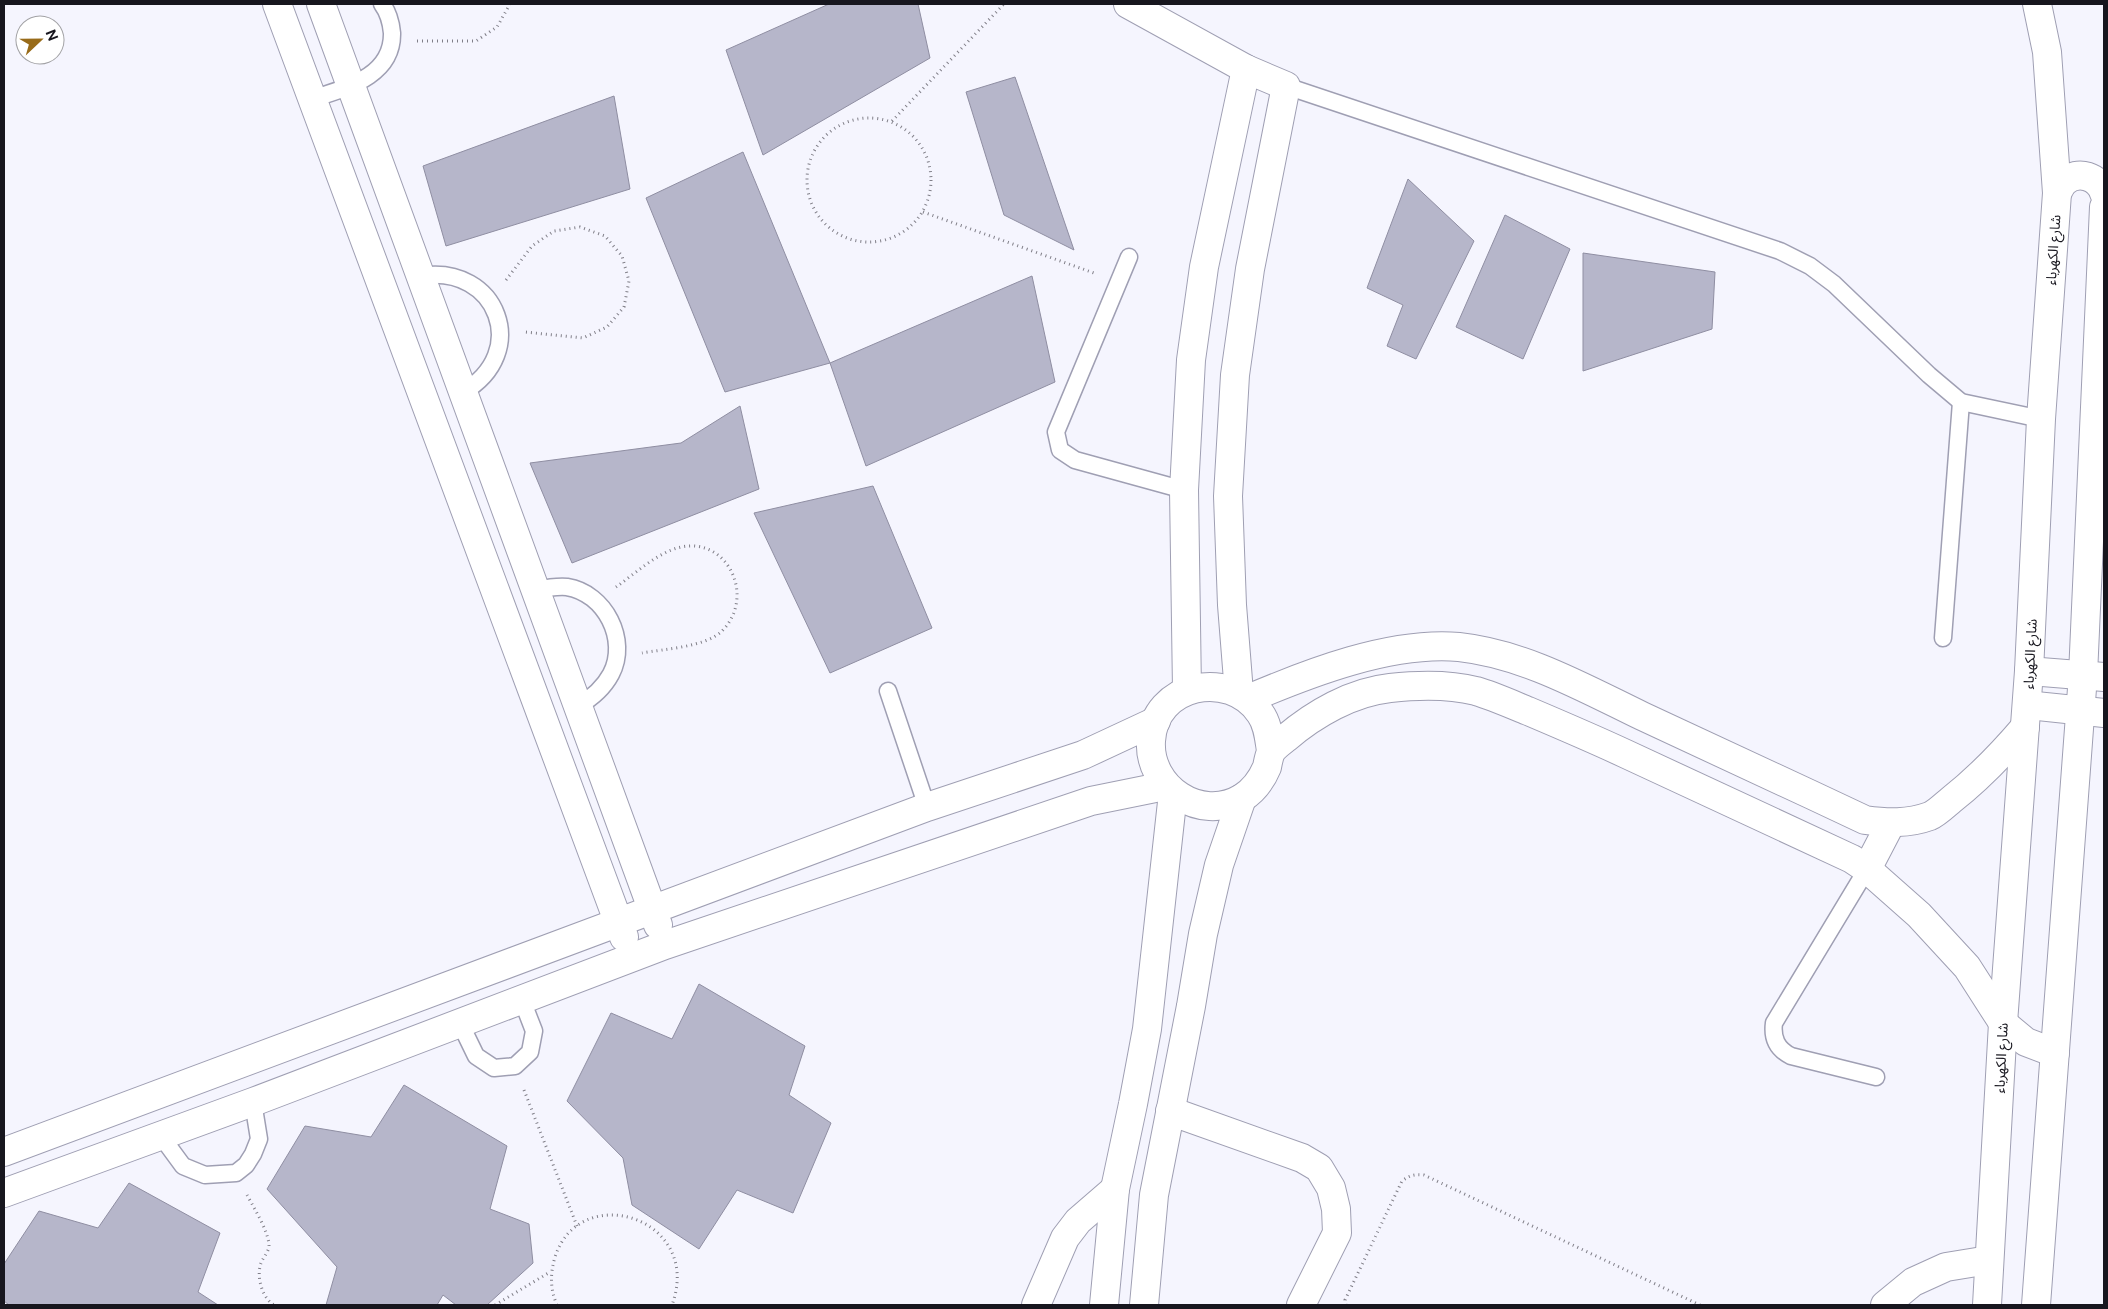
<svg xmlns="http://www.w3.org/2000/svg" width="2108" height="1309" font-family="'Public Sans','Noto Sans Arabic',sans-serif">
	<rect width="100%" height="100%" fill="#f5f5fe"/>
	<g fill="#b6b6ca" stroke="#8f8ea2">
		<polygon points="829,4 918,4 930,58 763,155 726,50"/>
		<polygon points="1015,77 1074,250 1004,215 966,92"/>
		<polygon points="614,96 630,189 446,246 423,166"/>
		<polygon points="743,152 830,363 725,392 646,198"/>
		<polygon points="1408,179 1474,241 1416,359 1387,346 1403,305 1367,288"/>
		<polygon points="1505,215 1570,249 1523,359 1456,327"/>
		<polygon points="1583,253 1715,272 1712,329 1583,371"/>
		<polygon points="1032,276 1055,382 866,466 830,363"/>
		<polygon points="740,406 759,489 572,563 530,463 681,443"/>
		<polygon points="873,486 932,628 830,673 754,513"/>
		<polygon points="699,984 805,1046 789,1095 831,1123 793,1213 737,1190 699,1249 632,1205 623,1158 567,1101 611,1013 672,1039"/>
		<polygon points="404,1085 507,1146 490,1209 529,1224 533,1263 487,1305 456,1305 443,1295 437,1305 326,1305 337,1267 267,1189 305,1126 371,1137"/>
		<polygon points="129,1183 220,1233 198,1292 218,1305 9,1305 4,1301 4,1264 39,1211 98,1228"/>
	</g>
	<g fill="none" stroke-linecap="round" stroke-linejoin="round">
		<defs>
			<g id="service">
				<polyline points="1286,86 1780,251 1810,266 1834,284 1929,375 1961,402 2041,419"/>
				<path d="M312 99C345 88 393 77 392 33 391 22 388 12 382 4"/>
				<polyline points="1129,257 1056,432 1060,450 1075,460 1184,490"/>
				<path d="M421 276C498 264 531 353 463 392"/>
				<path d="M536 590C546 588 556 586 567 587 605 593 629 640 611 674 603 689 592 698 578 706"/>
				<polyline points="1943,638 1961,402"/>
				<polyline points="888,691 927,807"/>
				<path d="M1867 869 1774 1023C1772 1038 1777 1049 1791 1056L1876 1077"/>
				<polyline points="460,1023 476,1056 494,1068 515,1066 530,1052 534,1031 522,1000"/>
				<polyline points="161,1136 183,1166 205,1175 236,1173 246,1165 253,1154 259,1139 253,1102"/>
			</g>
			<g id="minor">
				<polyline points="277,4 624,937"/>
				<polyline points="321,4 658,925"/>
				<polyline points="1128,4 1246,69 1286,86 1250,269 1235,375 1228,496 1232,605 1239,693"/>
				<polyline points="2029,671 2104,677"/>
				<polyline points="1187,690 1184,490 1191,360 1204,267 1246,69"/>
				<path d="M1248 699C1309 673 1391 641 1459 647 1524 654 1584 688 1642 716 1717 751 1791 785 1865 820 1887 823 1908 824 1930 816 1937 813 1945 805 1951 800 1979 778 2002 754 2025 727"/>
				<polyline points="2027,705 2104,713"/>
				<path d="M1271 751C1269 738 1268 724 1260 713 1229 668 1154 684 1151 741 1148 787 1200 823 1242 798 1253 791 1262 779 1267 767 1268 762 1269 756 1271 752 1274 747 1281 742 1286 738 1314 714 1352 692 1390 688 1418 685 1448 684 1476 691 1493 696 1511 704 1528 711 1561 725 1594 739 1626 754 1702 789 1777 824 1852 859L1867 869 1919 915 1967 967 2003 1023"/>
				<polyline points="1867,869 1891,823"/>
				<polyline points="1170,1111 1302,1158 1319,1168 1331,1188 1336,1209 1337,1233 1301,1305"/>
				<polyline points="4,1152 927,807 1083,755 1156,721"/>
				<polyline points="4,1193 253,1102 665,945 1091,801 1165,786"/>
				<polyline points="1036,1305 1065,1238 1078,1221 1115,1189"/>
				<polyline points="1104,1305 1115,1189 1133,1104 1147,1029 1173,793"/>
				<polyline points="1144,1305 1154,1195 1191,1006 1203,934 1219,865 1242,798"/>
				<polyline points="1885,1305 1913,1282 1946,1267 1989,1260"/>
			</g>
			<g id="tertiary">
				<path d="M2057 193C2059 190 2061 185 2064 182 2078 169 2099 177 2104 193"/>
				<polyline points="2003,1023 2026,1042 2055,1053"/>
				<polyline points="1987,1305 2003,1023 2029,671 2041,419 2057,193 2047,52 2037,4"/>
				<polyline points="2036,1305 2083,675 2104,207"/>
			</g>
		</defs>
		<use href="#service" stroke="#9f9fb3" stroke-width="19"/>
		<use href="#minor" stroke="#9f9fb3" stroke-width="30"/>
		<use href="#tertiary" stroke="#9f9fb3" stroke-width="30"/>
		<g stroke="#807f88" stroke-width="3" stroke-dasharray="1 4" stroke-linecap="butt">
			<polyline points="417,41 476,41 497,27 510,4"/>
			<circle cx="869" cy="180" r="62"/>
			<polyline points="892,121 1004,4"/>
			<polyline points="923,212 1094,273"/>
			<polyline points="506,280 532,246 554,231 580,227 605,236 622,256 629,281 624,307 607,327 583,338 525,332"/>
			<path d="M616 587C636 573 658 552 681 547 728 537 756 597 722 631 706 647 664 649 642 653"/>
			<polyline points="524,1090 577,1226"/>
			<path d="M247 1195C254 1208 269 1232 269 1246 269 1251 263 1258 261 1263 256 1276 262 1298 274 1305"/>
			<polyline points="495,1305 550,1272"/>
			<path d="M557 1305C550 1289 550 1274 555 1257 580 1179 704 1218 672 1305"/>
			<path d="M1346 1305 1345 1300 1402 1181C1410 1175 1415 1174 1424 1175L1700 1305"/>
		</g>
		<use href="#service" stroke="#fff" stroke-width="16"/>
		<use href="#minor" stroke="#fff" stroke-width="28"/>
		<use href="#tertiary" stroke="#fff" stroke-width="28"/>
	</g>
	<g text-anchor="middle" stroke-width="5" stroke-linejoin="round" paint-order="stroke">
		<g font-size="14" fill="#17161e" stroke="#fff">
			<text transform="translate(2053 250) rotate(-86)" y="5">شارع الكهرباء</text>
			<text transform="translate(2030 654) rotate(-87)" y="5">شارع الكهرباء</text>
			<text transform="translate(2001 1058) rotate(-87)" y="5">شارع الكهرباء</text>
		</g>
	</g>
	<rect width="2108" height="1309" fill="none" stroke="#17161e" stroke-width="10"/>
	<g transform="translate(40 40) rotate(68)"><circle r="24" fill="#ffffff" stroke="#a2a2a5"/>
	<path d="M0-4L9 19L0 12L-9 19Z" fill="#986b19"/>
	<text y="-8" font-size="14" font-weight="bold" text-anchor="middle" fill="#17161e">N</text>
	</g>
</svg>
